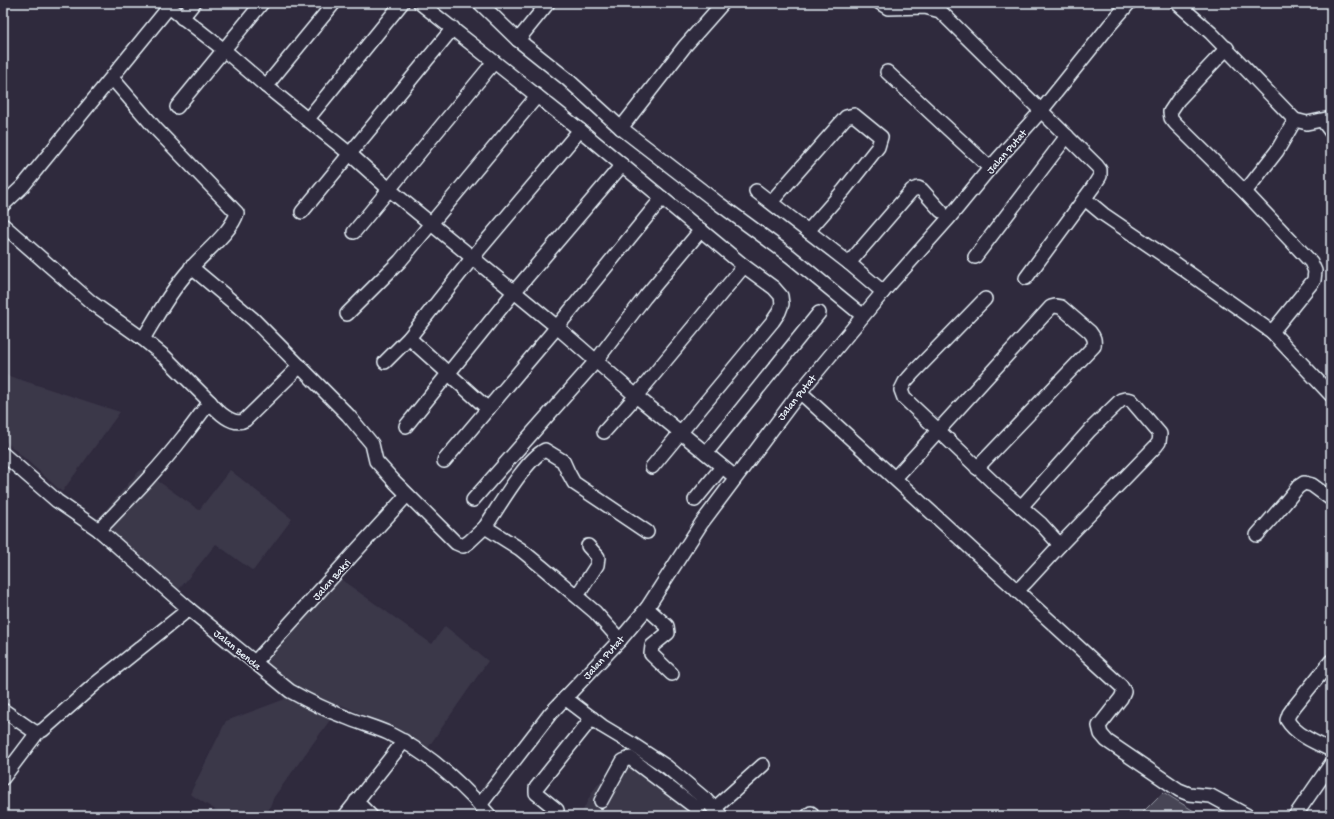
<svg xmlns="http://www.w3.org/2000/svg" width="1334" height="819" font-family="'Gochi Hand',sans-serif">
	<rect width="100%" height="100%" fill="#2f2a3d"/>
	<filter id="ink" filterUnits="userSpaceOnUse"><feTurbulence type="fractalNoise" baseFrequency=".025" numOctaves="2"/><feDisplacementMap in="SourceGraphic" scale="8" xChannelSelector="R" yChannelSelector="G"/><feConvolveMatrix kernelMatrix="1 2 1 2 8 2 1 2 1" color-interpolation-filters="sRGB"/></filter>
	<g filter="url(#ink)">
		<g fill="#3b3749">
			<polygon points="3,374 120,412 62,492 3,439"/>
			<polygon points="141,469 199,510 230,470 292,519 253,571 216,544 177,592 96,521"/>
			<polygon points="332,573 432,644 445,626 488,661 425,752 382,723 341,705 274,797 266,816 225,816 190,794 226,721 285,699 258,674"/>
			<polygon points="631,744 709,807 707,815 708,816 580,816 592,792"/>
		</g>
		<polygon fill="#464455" stroke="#979aa6" points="1163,792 1202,816 1139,816"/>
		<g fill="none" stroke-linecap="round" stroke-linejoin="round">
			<defs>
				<g id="minor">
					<polyline points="164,3 224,50 266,86 350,154 390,190 557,327 636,396 735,477"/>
					<polyline points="420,3 580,130 744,266 774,288 781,296 782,304 779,312 773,321 652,467"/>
					<polyline points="480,3 518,40 567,79 621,128 718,203 790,256 862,315"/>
					<polyline points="880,3 888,8 925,7 940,11 1097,166 1100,170 1100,176 1093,187 1026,278"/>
					<polyline points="1177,3 1211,33 1295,120 1307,123 1331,118"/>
					<polyline points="182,18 194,3"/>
					<polyline points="518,40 548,3"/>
					<polyline points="1227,48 1178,100 1170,112 1171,118 1175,123 1245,192 1311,262 1315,271 1314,280 1272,332"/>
					<polyline points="887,72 990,168"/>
					<path d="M112 78 156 129 237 213C232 231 205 252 192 267 172 289 158 314 143 339"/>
					<polyline points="266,86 334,3"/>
					<polyline points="177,107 262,3"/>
					<polyline points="307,120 402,3"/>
					<polyline points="1323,121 1331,132"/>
					<polyline points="621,128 685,46 723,3"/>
					<polyline points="756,191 849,263 883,292"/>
					<polyline points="1245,192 1277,151 1295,120"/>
					<polyline points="1085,199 1103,214 1172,261 1272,332 1331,395"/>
					<polyline points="771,202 846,117 854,115 881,137 878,147 844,190 808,231"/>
					<polyline points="3,205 23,186 169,7"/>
					<polyline points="302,212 453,28"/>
					<path d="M3 225 91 302 143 339 165 357 210 402C217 411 233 427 245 420L300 366"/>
					<polyline points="354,232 494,62"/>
					<polyline points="975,257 1067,136"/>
					<polyline points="849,263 912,190 918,188 922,190 941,211"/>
					<polyline points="191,267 253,319 348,415 372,444 376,461 395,482 456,543 463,546 469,542 485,527 520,549 542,567 595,612 620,640"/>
					<polyline points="985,299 913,373 905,382 901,390 904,398 938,430 998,487 1041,524 1060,545"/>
					<polyline points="347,314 400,261 537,96"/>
					<polyline points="409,338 488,409"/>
					<polyline points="385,362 409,338 473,257 580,130"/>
					<polyline points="800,392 1121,686 1124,691 1121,698 1099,726 1101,734 1107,741 1179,790 1189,794 1211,796 1248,816"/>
					<polyline points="406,426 514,292 622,165"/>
					<polyline points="604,432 636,396 744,266"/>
					<polyline points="706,453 819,313"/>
					<path d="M3 454 57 501 99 530 189 609 290 691C308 701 326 710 345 717 359 723 375 727 388 733 427 752 462 784 490 816"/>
					<polyline points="444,461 557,327 662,198"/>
					<path d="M895 478 1051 307 1055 306 1061 307 1090 332C1094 337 1095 340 1094 346L977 468"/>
					<polyline points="473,500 596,361 645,297 701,230"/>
					<polyline points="695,500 722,467"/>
					<path d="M485 527C498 508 526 459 545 450L563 461 568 472 574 483 647 532"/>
					<path d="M99 530C128 500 158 470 184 436 193 425 201 413 210 402"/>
					<polyline points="1257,535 1285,503 1298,487 1304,483 1312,485 1331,499"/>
					<polyline points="1017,591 1025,583 1060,545 1156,446 1159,442 1160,434 1131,400 1125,399 1121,400 1090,430 1021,507"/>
					<polyline points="577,596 597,565 598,557 588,546"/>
					<polyline points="647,608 667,626 668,633 652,646 651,654 672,674"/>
					<path d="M1331 661 1294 707 1289 714 1287 720C1296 735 1316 743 1331 750"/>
					<polyline points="255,662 407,495"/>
					<polyline points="565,698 602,726 632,744 667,767 705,799 721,816"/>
					<polyline points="3,710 32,730 37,733 43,730 94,685 189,609"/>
					<polyline points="3,778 37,733"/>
					<polyline points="356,801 371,816"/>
					<polyline points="601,801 623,761 630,758 695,807 699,807 705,799"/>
					<polyline points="480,805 550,714 620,640 647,608 701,524 800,392 883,292 949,218 990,168 1041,111 1109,26 1129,3"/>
					<polyline points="714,809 763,765"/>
					<polyline points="557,810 536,793 536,788 592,718"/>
					<polyline points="345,816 404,741"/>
					<polyline points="808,816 811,813"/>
					<polyline points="1295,816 1331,764"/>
				</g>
			</defs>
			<use href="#minor" stroke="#e8f1f8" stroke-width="16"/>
			<use href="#minor" stroke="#2f2a3d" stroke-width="13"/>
		</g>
	</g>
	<g text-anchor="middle" stroke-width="3.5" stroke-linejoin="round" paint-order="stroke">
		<g font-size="11" fill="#e8f1f8" stroke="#2f2a3d">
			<text transform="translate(1006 151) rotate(-49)" y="4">Jalan Putat</text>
			<text transform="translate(796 397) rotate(-51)" y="4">Jalan Putat</text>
			<text transform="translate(331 579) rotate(-48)" y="4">Jalan Bakri</text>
			<text transform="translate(238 649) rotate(39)" y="4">Jalan Benda</text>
			<text transform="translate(603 657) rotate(-47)" y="4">Jalan Putat</text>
		</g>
	</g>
	<rect width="1334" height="819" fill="none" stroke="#2f2a3d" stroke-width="16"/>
	<rect x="8" y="8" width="1318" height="803" fill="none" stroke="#e8f1f8" stroke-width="1.5" filter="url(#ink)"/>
</svg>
